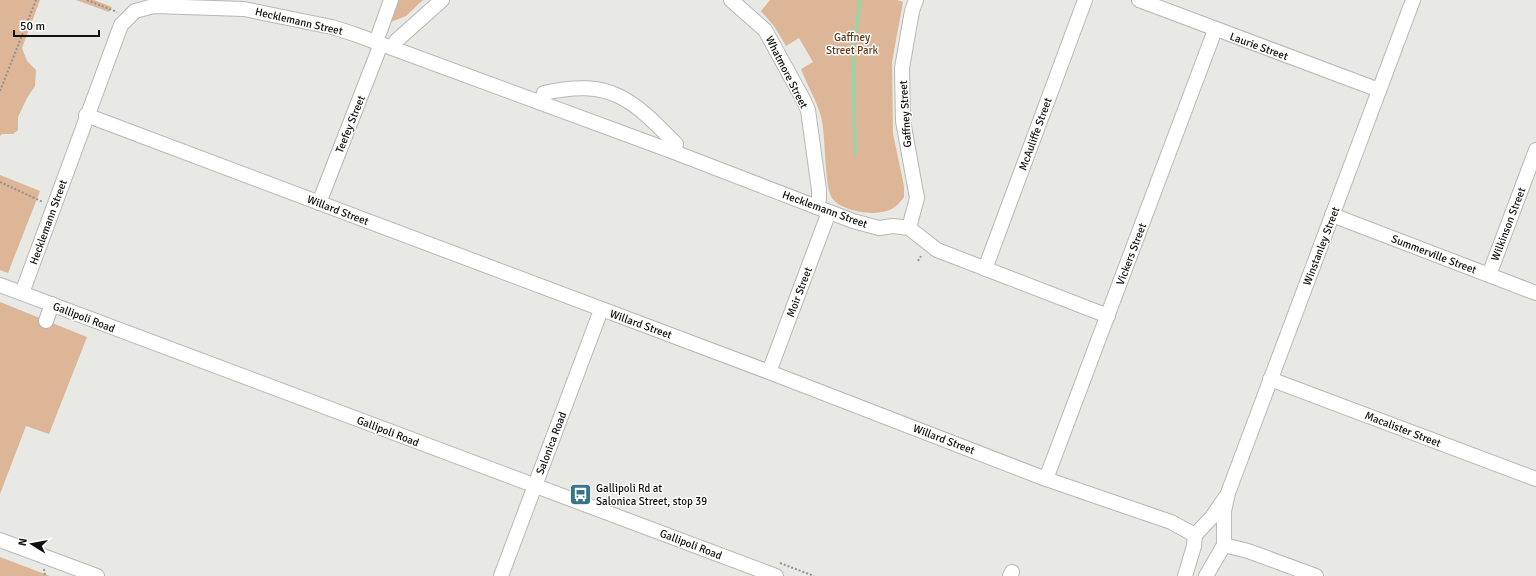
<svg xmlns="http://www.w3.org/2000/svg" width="1536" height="576" font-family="Signika,sans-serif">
	<rect width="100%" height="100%" fill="#e8e8e4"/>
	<g fill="#ddb597">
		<polygon points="0,0 40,0 22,48 27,61 36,70 35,86 27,98 18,117 18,130 13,134 2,134 0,136"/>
		<polygon points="76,0 94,0 112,7 109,12"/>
		<polygon points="399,0 423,0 406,16 391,22"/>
		<path d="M770 0H897L903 2 892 62 893 134 904 186V197C896 209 888 212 874 213 862 213 839 209 832 198 824 186 826 134 821 117 817 101 807 85 801 69L813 62 799 38 786 46 774 26 761 11Z"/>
		<polygon points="0,175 40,191 8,273 0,270"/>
		<polygon points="0,302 87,337 49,434 26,426 0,494"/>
		<polygon points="0,557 50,576 0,576"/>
	</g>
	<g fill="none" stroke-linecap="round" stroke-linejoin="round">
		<polyline stroke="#98d4a6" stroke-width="3.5" points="855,154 853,53 860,0"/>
		<defs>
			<g id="minor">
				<polyline points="731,0 765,30 803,99 808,110 819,190 819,199 816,207"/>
				<polyline points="1139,0 1379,90"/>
				<polyline points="376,42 391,0"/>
				<polyline points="392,48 396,41 442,0"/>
				<path d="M541 103 544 93C611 78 632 99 676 144L674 152"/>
				<polyline points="86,115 769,372 1046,479 1171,522 1195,535"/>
				<polyline points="319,203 381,44"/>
				<polyline points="1332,215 1536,293"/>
				<polyline points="909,228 917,198 903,121 902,68 912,11 916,0"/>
				<polyline points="985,269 1085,0"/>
				<polyline points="1489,275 1536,150"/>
				<polyline points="0,285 776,576"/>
				<polyline points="22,293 121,25 135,11 154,6 244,9 332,27 354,34 674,152 853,221 879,228 893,226 909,228 937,250 1108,316"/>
				<polyline points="46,321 52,304"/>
				<polyline points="769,372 829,212"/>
				<polyline points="1270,379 1536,479"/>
				<polyline points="1046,479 1215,30"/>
				<polyline points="0,540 97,576"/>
				<polyline points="1224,545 1248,551 1316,576"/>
				<polyline points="501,576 601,310"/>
				<polyline points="1010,576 1012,572"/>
				<polyline points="1185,576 1194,546 1195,535 1212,517 1225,498"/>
				<polyline points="1206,576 1224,545 1224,511 1228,493 1413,0"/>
			</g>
		</defs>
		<use href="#minor" stroke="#b7b7b4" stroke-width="16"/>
		<g stroke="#92928f" stroke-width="2" stroke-dasharray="2 2" stroke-linecap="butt">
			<polyline points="87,0 117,12"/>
			<polyline points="0,91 36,0"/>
			<polyline points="0,182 43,202"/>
			<polyline points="918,261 921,256"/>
			<polyline points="780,563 814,576"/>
			<polyline points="44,569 45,576"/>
		</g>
		<use href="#minor" stroke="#fff" stroke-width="14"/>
	</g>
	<defs>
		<symbol id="bus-square" viewBox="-11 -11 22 22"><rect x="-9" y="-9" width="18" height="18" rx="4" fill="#357589" stroke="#fffffe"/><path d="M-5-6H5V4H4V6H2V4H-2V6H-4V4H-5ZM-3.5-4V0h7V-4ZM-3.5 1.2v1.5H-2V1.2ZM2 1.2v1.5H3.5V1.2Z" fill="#fff"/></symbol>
	</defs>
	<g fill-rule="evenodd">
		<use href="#bus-square" x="568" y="482" width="25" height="25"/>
	</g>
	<g text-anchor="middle" stroke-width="3" stroke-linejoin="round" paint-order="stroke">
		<g font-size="11" fill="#10100e" stroke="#fffffe">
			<text transform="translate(299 21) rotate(13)" y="4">Hecklemann Street</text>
			<text transform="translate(1259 46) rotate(20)" y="4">Laurie Street</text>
			<text transform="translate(787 72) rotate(63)" y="4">Whatmore Street</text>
			<text transform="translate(905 114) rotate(-94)" y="4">Gaffney Street</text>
			<text transform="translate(350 124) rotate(-68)" y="4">Teefey Street</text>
			<text transform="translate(1035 134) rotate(-70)" y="4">McAuliffe Street</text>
			<text transform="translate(825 209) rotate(20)" y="4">Hecklemann Street</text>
			<text transform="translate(338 210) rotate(21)" y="4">Willard Street</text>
			<text transform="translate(48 222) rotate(-70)" y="4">Hecklemann Street</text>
			<text transform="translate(1508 224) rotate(-69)" y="4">Wilkinson Street</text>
			<text transform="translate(1321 246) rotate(-69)" y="4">Winstanley Street</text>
			<text transform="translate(1131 254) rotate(-69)" y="4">Vickers Street</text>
			<text transform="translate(1434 254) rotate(21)" y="4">Summerville Street</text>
			<text transform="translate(799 292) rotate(-69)" y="4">Moir Street</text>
			<text transform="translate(84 317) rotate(21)" y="4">Gallipoli Road</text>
			<text transform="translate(641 324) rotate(20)" y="4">Willard Street</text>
			<text transform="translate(1403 429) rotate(21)" y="4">Macalister Street</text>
			<text transform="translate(388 431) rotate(21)" y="4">Gallipoli Road</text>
			<text transform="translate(944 439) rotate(21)" y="4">Willard Street</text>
			<text transform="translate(551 443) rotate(-69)" y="4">Salonica Road</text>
			<text transform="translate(691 544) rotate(21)" y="4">Gallipoli Road</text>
		</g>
		<g font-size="11" fill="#613a1a" stroke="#fffffe">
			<text x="852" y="41">Gaffney<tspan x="852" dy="13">Street Park</tspan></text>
		</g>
		<g font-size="11" fill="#10100e" stroke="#fffffe" text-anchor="start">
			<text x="596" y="492">Gallipoli Rd at<tspan x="596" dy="13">Salonica Street, stop 39</tspan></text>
		</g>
	</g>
	<g transform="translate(32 544) rotate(281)" stroke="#fffffe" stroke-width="3" paint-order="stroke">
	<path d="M0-3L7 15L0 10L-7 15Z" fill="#10100e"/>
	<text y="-6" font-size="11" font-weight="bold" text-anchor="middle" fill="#10100e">N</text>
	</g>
	<path d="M14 30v6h85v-6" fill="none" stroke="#10100e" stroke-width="2"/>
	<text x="20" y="30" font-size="12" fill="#10100e" stroke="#fffffe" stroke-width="3" paint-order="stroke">50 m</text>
</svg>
